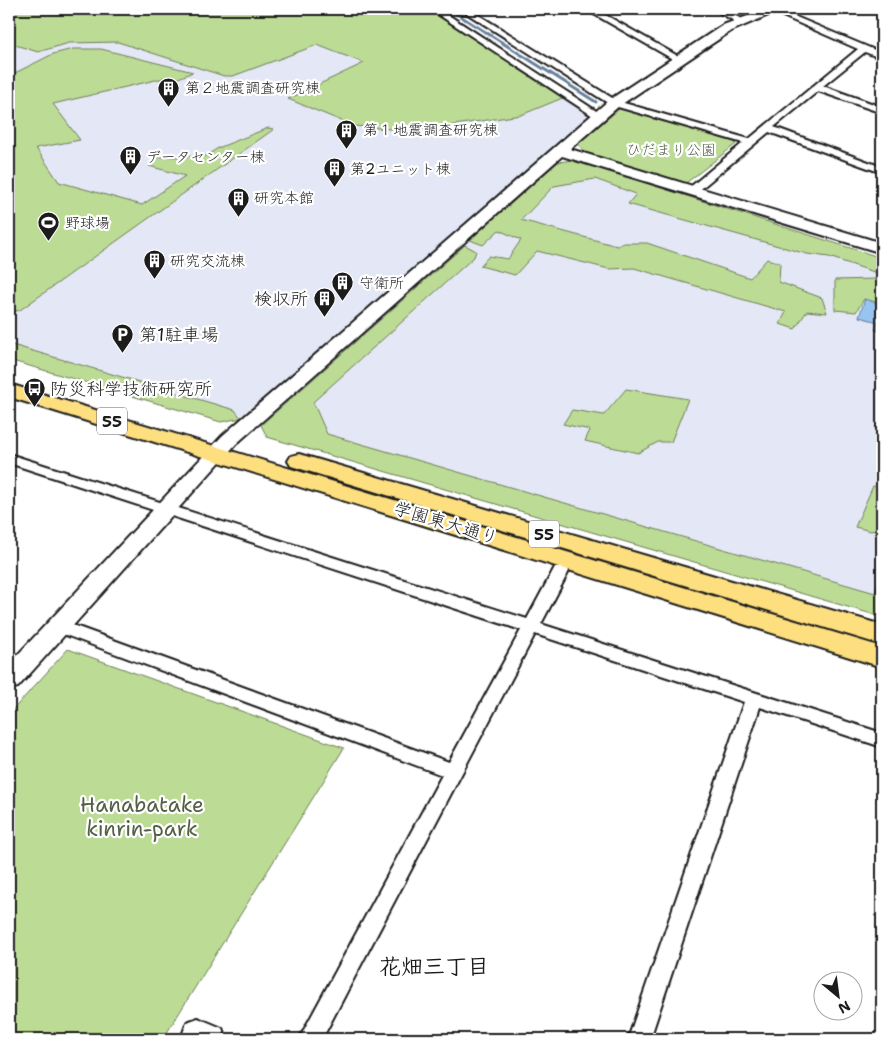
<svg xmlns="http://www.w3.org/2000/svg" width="891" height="1048" font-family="'Shantell Sans','Klee One',sans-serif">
	<rect width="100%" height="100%" fill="#fff"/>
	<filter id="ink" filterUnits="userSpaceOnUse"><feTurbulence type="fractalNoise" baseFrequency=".02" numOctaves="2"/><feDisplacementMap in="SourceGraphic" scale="10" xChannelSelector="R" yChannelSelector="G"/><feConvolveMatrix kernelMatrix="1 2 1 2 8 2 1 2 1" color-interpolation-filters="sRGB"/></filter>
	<g filter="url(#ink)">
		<g fill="#e4e7f5">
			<polygon points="9,9 430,9 591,113 590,118 241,418 221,422 9,360"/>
			<polygon points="573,160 882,258 882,617 267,437 261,425 558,162"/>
		</g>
		<g fill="#bcdc95" stroke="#6c7c58">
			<polygon points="23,9 108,9 137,16 154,9 430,9 565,97 521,115 414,131 354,126 288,99 364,63 317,45 233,76 224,76 118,42 69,43 38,52 9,43 9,15"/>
			<polygon points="73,49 101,49 193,72 176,79 164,78 53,104 80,140 36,148 59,182 142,205 185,176 149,166 159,157 206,156 218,148 268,128 274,129 20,310 9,313 9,76 53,54"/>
			<polygon points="619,109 626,109 734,141 736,144 686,183 584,152 578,144"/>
			<polygon points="573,160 882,258 882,304 864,299 856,312 835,310 835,280 876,279 877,273 829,257 807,254 628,204 636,194 595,179 554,186 521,220 617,246 624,243 647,243 750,278 767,259 780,263 779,282 822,298 827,313 807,311 795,329 780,324 786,312 634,268 609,269 537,251 515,275 480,266 489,256 508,259 521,240 499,230 483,245 470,240 558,162"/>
			<polygon points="465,245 476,251 474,257 313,402 327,434 875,593 882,562 882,617 267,437 261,425"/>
			<polygon points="9,344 235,410 241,418 221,422 9,360"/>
			<polygon points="626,389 688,399 671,442 658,442 638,453 585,441 590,430 563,424 572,410 604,415"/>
			<polygon points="873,486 882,487 882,528 871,531 855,527"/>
			<polygon points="68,649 344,748 163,1039 9,1039 9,714"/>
		</g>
		<polygon fill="#97c4f1" stroke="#66819c" points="865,299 882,305 882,332 875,330 878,322 859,317"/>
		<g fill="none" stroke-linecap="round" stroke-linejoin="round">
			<polyline stroke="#66819c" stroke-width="3" points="449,9 596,102"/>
			<defs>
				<g id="street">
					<polygon points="430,9 439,9 604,116 596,118"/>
					<polygon points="460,9 469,9 617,101 749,139 858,49 769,10 777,9 882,53 882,59 865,52 823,86 882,107 882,113 818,91 774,127 882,167 882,173 769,132 697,192 689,192 689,188 743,143 611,105"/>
					<polygon points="585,9 595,9 683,59 676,61"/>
					<polygon points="713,9 723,9 745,21 738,23"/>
					<polygon points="9,454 527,619 555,567 567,567 569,571 541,624 882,733 882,747 760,707 650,1039 628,1039 744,702 535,634 322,1039 299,1039 442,775 52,630 50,626 52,622 58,620 64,622 449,762 521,630 9,463"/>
				</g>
				<g id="secondary">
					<polygon points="767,9 783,9 731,31 619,106 570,149 882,243 882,253 562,156 236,444 18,687 9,689 9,664 222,436 594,113 609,100 723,25"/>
					<polygon points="198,1018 222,1028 226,1039 185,1039 183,1033 187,1022"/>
				</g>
				<g id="primary">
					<polygon points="9,384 882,647 882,667 9,397"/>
					<polygon points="299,454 882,625 882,645 291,466 288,461 291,456"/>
				</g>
			</defs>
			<use href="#street" stroke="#1c1c1c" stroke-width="4"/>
			<use href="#secondary" stroke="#1c1c1c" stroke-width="4"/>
			<use href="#primary" stroke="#1c1c1c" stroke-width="4"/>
			<use href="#street" fill="#fff" fill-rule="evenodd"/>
			<use href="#secondary" fill="#fff" fill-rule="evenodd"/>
			<use href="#primary" fill="#fddf80" fill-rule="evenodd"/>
		</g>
	</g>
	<defs>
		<symbol id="building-pin" viewBox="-11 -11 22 30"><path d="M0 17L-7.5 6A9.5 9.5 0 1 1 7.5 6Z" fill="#1c1c1c" stroke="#fff"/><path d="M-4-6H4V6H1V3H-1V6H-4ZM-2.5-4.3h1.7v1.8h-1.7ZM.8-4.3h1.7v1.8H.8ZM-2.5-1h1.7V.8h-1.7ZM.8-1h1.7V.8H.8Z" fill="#fff"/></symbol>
		<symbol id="stadium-pin" viewBox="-11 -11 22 30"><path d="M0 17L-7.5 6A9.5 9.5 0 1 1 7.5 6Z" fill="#1c1c1c" stroke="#fff"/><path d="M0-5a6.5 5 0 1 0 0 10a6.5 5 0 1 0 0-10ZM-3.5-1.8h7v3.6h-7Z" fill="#fff"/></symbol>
		<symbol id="parking-pin" viewBox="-11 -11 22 30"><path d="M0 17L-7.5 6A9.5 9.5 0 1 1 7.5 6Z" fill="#1c1c1c" stroke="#fff"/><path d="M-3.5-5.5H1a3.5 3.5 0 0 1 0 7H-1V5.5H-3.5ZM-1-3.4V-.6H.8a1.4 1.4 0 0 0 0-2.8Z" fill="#fff"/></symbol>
		<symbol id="bus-pin" viewBox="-11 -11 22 30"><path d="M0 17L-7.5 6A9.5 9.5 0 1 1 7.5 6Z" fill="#1c1c1c" stroke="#fff"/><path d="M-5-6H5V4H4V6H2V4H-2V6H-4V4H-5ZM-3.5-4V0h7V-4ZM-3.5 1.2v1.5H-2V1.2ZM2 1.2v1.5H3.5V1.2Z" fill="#fff"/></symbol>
	</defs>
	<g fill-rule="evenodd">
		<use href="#building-pin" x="156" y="76" width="25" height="34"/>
		<use href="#building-pin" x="334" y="118" width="25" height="34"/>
		<use href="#building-pin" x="118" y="144" width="25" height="34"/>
		<use href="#building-pin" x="322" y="156" width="25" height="34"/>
		<use href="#building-pin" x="226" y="186" width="25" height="34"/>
		<use href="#stadium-pin" x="36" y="210" width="25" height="34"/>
		<use href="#building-pin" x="142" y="248" width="25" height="34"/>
		<use href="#building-pin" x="330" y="270" width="25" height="34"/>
		<use href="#building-pin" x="312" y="286" width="25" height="34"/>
		<use href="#parking-pin" x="110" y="322" width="25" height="34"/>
		<use href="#bus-pin" x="22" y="376" width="25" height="34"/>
	</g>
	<g text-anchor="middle" stroke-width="4.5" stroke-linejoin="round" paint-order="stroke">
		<g font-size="15" fill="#1c1c1c" stroke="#fff" text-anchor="start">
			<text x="185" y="93">第２地震調査研究棟</text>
			<text x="363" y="135">第１地震調査研究棟</text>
			<text x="146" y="162">データセンター棟</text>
			<text x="350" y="174">第2ユニット棟</text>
			<text x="254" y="203">研究本館</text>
			<text x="65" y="228">野球場</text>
			<text x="170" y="266">研究交流棟</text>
			<text x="359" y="288">守衛所</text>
		</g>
		<g font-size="15" fill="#545f46" stroke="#fff">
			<text x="671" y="155">ひだまり公園</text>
		</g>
		<g fill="#fff" stroke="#606060" stroke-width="1">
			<rect x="97" y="407.5" width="30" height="27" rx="4"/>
			<rect x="529" y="520.5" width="30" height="27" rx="4"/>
		</g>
		<g font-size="16" font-weight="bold" fill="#1c1c1c">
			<text x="112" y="427">55</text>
			<text x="544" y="540">55</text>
		</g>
		<g font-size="18" fill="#1c1c1c" stroke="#fff" text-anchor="start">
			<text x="308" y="305" text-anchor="end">検収所</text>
			<text x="139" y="341">第1駐車場</text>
			<text x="50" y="395">防災科学技術研究所</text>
		</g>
		<g font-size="18" fill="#1c1c1c" stroke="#fff">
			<text transform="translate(446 523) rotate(17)" y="6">学園東大通り</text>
		</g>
		<g font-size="21" fill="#545f46" stroke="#fff">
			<text x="142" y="812">Hanabatake<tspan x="142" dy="24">kinrin-park</tspan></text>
		</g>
		<g font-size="22" font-weight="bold" fill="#1c1c1c" stroke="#fff">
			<text x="434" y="974">花畑三丁目</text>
		</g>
	</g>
	<rect width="891" height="1048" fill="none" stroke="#fff" stroke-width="30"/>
	<rect x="15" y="15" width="861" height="1018" fill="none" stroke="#1c1c1c" stroke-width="2" filter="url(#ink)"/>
	<g transform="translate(838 996) rotate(151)"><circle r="24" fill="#ffffff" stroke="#a4a4a4"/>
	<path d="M0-4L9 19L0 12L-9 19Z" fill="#1c1c1c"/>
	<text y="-8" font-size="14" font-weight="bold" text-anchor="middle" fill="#1c1c1c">N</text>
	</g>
</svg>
